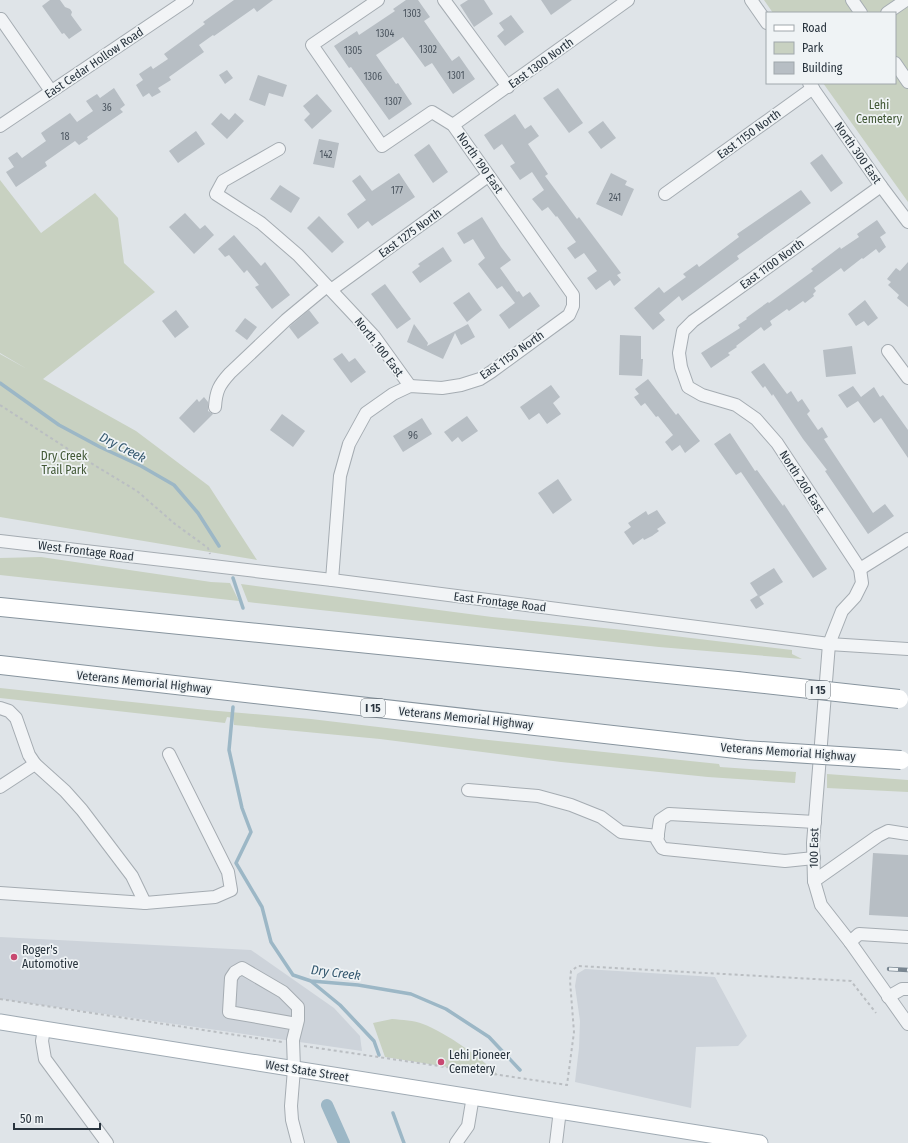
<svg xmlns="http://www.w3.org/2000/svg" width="908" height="1143" font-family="'Fira Sans Condensed',sans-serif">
	<rect width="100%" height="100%" fill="#dfe4e8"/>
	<g fill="#cdd3da">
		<polygon points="0,937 251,950 334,1008 360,1036 362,1051 0,999"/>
		<polygon points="585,969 715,977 747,1036 738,1046 696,1047 691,1108 575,1082 579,1048 580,1021 575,986 577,974"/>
	</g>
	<g fill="#c8d1c1">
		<polygon points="764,0 908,0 908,202 823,83 895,83 895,13 773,13"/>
		<polygon points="0,180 41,233 95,193 118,218 124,263 155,292 43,379 136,431 209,486 257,560 0,517 0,354 27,369 0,353"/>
		<polygon points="41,557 211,582 230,583 239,601 0,575 0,558"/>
		<polygon points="241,584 492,617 624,630 792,650 792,654 802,659 659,647 248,602"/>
		<polygon points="0,688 207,710 311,719 479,739 719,764 720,767 796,772 795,783 708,777 561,762 380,739 234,725 233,718 227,717 225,723 0,698"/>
		<polygon points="827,774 908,780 908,792 827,788"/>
		<path d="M392 1019C402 1020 414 1020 423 1024 446 1033 481 1057 498 1075L385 1057 373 1023Z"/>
	</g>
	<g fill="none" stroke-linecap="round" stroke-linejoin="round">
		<g stroke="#9cb7c6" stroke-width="3.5">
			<polyline points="0,383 59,425 100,447 141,466 174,485 198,513 219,546"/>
			<polyline points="233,578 243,608"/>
			<polyline points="233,707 229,750 242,808 251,832 236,863 262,907 271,942 293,975 311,981 358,985 411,994 446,1009 489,1037 520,1070"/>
			<polyline points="312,982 340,1005 374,1041 379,1055"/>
			<polyline points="393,1113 404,1143"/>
		</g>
		<polyline stroke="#9cb7c6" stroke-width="12" points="327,1105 344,1143"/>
	</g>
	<g fill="#b7bec4">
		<polygon points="50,0 60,0 65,7 70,9 72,12 71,15 82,30 69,39 64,33 62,34 42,6"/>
		<polygon points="234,0 273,0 257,12 254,8 214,36 213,35 199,45 204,52 169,77 171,80 158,88 161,92 152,97 149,93 143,97 136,85 143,80 139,74 151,66 153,69 168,59 164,54 205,24 203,22"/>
		<polygon points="406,0 418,0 430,17 424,21 452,61 459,56 475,79 453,94 432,63 425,67 403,37 376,55 396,84 398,83 412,104 389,120 351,67 349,68 334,46 357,31 359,35 395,11 393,9"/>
		<polygon points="468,0 484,0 493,14 474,27 460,5"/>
		<polygon points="541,0 572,0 551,15"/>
		<polygon points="511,15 524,32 505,46 497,36 504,30 499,23"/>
		<polygon points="227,70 233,78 225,84 219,75"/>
		<polygon points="258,75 287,85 283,97 269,93 265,106 249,100"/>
		<polygon points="114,88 125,105 120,109 123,112 87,137 88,139 79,145 75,141 45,162 47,166 16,187 6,172 14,167 8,158 17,152 22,158 46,141 41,133 70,113 77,122 93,111 86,101 97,94 100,98"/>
		<polygon points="558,88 583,123 569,133 543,98"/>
		<polygon points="317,94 332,111 312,129 304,120 310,114 303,106"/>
		<polygon points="221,113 229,120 235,113 244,121 227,139 211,124"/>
		<polygon points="515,114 525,129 531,125 539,136 528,144 548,174 545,176 577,219 579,217 621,273 617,275 621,280 614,286 610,280 596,290 587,278 597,271 584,253 575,259 567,248 576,242 557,216 556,217 548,207 542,211 532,199 544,190 532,172 520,180 510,166 515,163 502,144 494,150 484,135"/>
		<polygon points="603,121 616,138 601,149 588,132"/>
		<polygon points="196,131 205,144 178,163 169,151"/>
		<polygon points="319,139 339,143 334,168 313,164"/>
		<polygon points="429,144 448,172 433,183 414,155"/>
		<polygon points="822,154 843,183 831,192 810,163"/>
		<polygon points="399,173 415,197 372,226 368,221 358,229 347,214 366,200 352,181 360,175 372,191"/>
		<polygon points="611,173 627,181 625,185 634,189 622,216 596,204"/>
		<polygon points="280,185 300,198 291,213 270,199"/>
		<polygon points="801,190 811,203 737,256 739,259 682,301 679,296 659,313 665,320 653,330 634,308 659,287 664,293 686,277 683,274 697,264 699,267 739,237 737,234"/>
		<polygon points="185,213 200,229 205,225 214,235 194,254 169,227"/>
		<polygon points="319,216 344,242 332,253 307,228"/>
		<polygon points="482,217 501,247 511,260 500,268 517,292 519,291 523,297 530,292 540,306 509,329 499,315 515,303 502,286 497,289 478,264 485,258 473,239 464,244 457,233"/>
		<polygon points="877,220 886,233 880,237 886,247 879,253 876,249 863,259 862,258 844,272 841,268 814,288 816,291 813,294 814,296 805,303 803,301 789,311 787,309 770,321 772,325 764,331 761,327 736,346 737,347 728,353 730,355 711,368 701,353 740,328 738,325 747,319 746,318 768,302 769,303 813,271 811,269 840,247 841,249 859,237 857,234"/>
		<polygon points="234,235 261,266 265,262 290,295 272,309 255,287 259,285 247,270 244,273 229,255 225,257 218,249"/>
		<polygon points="443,247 452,261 420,283 412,272 420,266 418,264"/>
		<polygon points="908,262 908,307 897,298 899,295 888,285 891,282 887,279 896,268 900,271"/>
		<polygon points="385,284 411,319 397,329 371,294"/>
		<polygon points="469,292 482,310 467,322 453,303"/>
		<polygon points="865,300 878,318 868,326 864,321 856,326 848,314"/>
		<polygon points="176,310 189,327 175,338 162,321"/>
		<polygon points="309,310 319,323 298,339 289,327"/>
		<polygon points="245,318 257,327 247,340 235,331"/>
		<polygon points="414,324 428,343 427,346 468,324 475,337 461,345 455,333 443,359 407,342"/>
		<polygon points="620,335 641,336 641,359 643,359 642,376 619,375"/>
		<polygon points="852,346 856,374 826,377 823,350"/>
		<polygon points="342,353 349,362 355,358 366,372 351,383 333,359"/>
		<polygon points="764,363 787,394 791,391 798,402 802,399 810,411 807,414 818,430 822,427 828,437 824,439 873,513 885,504 894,516 868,534 825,471 827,470 803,439 773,394 772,396 765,386 763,388 751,372"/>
		<polygon points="648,379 676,415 678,413 700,441 685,453 680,445 672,451 665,442 673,435 658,416 656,417 645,403 641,406 634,397 639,394 635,389"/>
		<polygon points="551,385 560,397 553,403 561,414 547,424 539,413 529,420 520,407"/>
		<polygon points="853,386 861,397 874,387 880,397 883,395 908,430 908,458 881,418 874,423 858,401 847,408 838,395"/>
		<polygon points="204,397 208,402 208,411 213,414 194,433 179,418 197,399 199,402"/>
		<polygon points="282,414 305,431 293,447 270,430"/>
		<polygon points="467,416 478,431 462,442 458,437 452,442 444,432"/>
		<polygon points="422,418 432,434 403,452 393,436"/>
		<polygon points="730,433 755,471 757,470 783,506 784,504 827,569 813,578 741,472 736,475 714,444"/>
		<polygon points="558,479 572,500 553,514 538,493"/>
		<polygon points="657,510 666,523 657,529 659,531 652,536 644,540 643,538 633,545 624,532 631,527 628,523 646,511 648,515"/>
		<polygon points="774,568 783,582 759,597 750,583"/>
		<polygon points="758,595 764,604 756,609 750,600"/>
		<polygon points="873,853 908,855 908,917 869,915"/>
	</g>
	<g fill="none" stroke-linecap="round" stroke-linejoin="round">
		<defs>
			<g id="minor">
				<polyline points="444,0 508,87"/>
				<polyline points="751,0 767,23"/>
				<polyline points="852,0 861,13"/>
				<polyline points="887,13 906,0"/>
				<polyline points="1,19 51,91"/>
				<polyline points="895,63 908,82"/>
				<polyline points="809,83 881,186 908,222"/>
				<polyline points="453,125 628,0"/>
				<polyline points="0,126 187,0"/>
				<polyline points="279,149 223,181 216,194 261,223 298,255 374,336 410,386"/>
				<polyline points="881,186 693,321 683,331 679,353 681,367 688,387 702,395 736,405 756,419 777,443 860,569 862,583 855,597 842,611 829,644 813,843 814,881 821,905 850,942 908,1024"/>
				<polyline points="665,194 813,88"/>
				<polyline points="331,290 488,176"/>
				<polyline points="888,351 908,378"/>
				<path d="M215 407C216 391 219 385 230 373L286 320 327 286"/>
				<polyline points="0,541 332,580 829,644 908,649"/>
				<polyline points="860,569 908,539"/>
				<polyline points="332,580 340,476 349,444 366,413 393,394 410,386 442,388 461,385 480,379 491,372 569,315 573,306 573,295 453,125 432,112 382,146 312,45 378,0"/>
				<polyline points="0,708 9,711 16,718 29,755 35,764"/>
				<polyline points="0,787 35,764 65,791 82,810 132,876 145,903"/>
				<polyline points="468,790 538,796 571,805 601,817 621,832 658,836"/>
				<polyline points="814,858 785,861 665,849 662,848 657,840 660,820 669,814 815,822"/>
				<polyline points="814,881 878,836 888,831 908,834"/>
				<polyline points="0,893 145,903 215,897 231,890 228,872 169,754"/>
				<polyline points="850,942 859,934 908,937"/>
				<polyline points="888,997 902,989 908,989"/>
				<polyline points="297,1024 229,1012 231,978 235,972 242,968 283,992 298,1007 298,1020 293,1040 294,1069 291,1106 292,1120 298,1143"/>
				<polyline points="44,1029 42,1041 45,1059 107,1143"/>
				<polyline points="456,1143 468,1126 473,1096"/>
				<polyline points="556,1143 560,1110"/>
			</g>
			<polyline id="major" points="0,1022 760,1143"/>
			<g id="highway">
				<polyline points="0,607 737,681"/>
				<polyline points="0,665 745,750"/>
			</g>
		</defs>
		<use href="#minor" stroke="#a5acb2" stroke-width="14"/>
		<use href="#major" stroke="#9faab3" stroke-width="17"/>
		<use href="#highway" stroke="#87949e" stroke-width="20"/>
		<g stroke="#babec2" stroke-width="2" stroke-dasharray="3 3" stroke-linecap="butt">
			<polyline points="0,405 71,451 137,491 175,524 208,548 210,554"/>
			<polyline points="0,999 282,1042"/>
			<polyline points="304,1046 567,1085 574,1032 570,981 571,971 578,966 851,981 876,1013"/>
		</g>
		<use href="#minor" stroke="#f2f4f6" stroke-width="12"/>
		<use href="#major" stroke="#fff" stroke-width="15"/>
		<use href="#highway" stroke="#fff" stroke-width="18"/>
		<defs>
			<polyline id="rail" points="889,969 908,970"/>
		</defs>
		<use href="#rail" stroke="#798691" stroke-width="4.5"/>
		<use href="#rail" stroke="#eff3f5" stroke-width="3" stroke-dasharray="9" stroke-linecap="butt"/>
		<defs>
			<g id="highway-bridge">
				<polyline points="737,681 899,699"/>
				<polyline points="745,750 901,760"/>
			</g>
		</defs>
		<use href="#highway-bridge" stroke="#87949e" stroke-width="20" stroke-linecap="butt"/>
		<use href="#highway-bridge" stroke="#fff" stroke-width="18"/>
	</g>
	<g fill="#c84971" stroke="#eff3f5" stroke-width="1.5">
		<circle cx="14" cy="957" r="4"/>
		<circle cx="441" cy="1062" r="4"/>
	</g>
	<g text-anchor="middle" stroke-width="3.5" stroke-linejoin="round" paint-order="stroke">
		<g font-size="10" fill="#4c5660">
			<text x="412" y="17">1303</text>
			<text x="385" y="37">1304</text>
			<text x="428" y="53">1302</text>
			<text x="353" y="54">1305</text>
			<text x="456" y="79">1301</text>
			<text x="373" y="80">1306</text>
			<text x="393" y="105">1307</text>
			<text x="107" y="111">36</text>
			<text x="65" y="140">18</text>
			<text x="326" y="158">142</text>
			<text x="397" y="194">177</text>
			<text x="615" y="201">241</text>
			<text x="413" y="439">96</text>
		</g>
		<g fill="#eff3f5" stroke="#646d75" stroke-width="1">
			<rect x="806" y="681" width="24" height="18" rx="3"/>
			<rect x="361" y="699" width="24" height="18" rx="3"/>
		</g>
		<g font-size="11" font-weight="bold" fill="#29343e">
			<text x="818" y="694">I 15</text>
			<text x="373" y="712">I 15</text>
		</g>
		<g font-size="12" fill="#29343e" stroke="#eff3f5">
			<text transform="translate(94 63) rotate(-34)" y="4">East Cedar Hollow Road</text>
			<text transform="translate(541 63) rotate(-36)" y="4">East 1300 North</text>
			<text transform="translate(749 134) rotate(-36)" y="4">East 1150 North</text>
			<text transform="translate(858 153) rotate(55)" y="4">North 300 East</text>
			<text transform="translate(480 163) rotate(55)" y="4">North 190 East</text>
			<text transform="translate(410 233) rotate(-36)" y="4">East 1275 North</text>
			<text transform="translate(772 264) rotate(-36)" y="4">East 1100 North</text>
			<text transform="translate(379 347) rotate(52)" y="4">North 100 East</text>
			<text transform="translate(512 355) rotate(-35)" y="4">East 1150 North</text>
			<text transform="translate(802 482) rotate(57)" y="4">North 200 East</text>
			<text transform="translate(86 551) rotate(7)" y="4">West Frontage Road</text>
			<text transform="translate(500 602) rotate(7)" y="4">East Frontage Road</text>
			<text transform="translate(144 682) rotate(6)" y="4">Veterans Memorial Highway</text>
			<text transform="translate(466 718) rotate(6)" y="4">Veterans Memorial Highway</text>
			<text transform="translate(788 752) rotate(4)" y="4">Veterans Memorial Highway</text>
			<text transform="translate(814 848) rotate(-89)" y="4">100 East</text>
			<text transform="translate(307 1071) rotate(9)" y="4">West State Street</text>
		</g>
		<g font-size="12" fill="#435937" stroke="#eff3f5">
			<text x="879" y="109">Lehi<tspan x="879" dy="14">Cemetery</tspan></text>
			<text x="64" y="460">Dry Creek<tspan x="64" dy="14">Trail Park</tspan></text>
		</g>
		<g font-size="12" fill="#29343e" stroke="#eff3f5" text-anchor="start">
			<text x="22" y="954">Roger's<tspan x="22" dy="14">Automotive</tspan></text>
			<text x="449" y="1059">Lehi Pioneer<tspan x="449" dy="14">Cemetery</tspan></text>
		</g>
		<g font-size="13" font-style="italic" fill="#355970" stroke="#eff3f5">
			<text transform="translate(123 447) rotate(27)" y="5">Dry Creek</text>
			<text transform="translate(336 972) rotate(7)" y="5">Dry Creek</text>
		</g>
	</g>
	<rect x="766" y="12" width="130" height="72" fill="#eff3f5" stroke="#a0a7ac"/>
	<rect x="774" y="25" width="20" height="6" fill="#ffffff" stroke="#a0a7ac"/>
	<text x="802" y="32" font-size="12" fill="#29343e">Road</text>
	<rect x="774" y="42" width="20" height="12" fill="#c8d1c1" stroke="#a0a7ac"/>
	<text x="802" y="52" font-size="12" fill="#29343e">Park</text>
	<rect x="774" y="62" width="20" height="12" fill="#b7bec4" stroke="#a0a7ac"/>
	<text x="802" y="72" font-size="12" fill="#29343e">Building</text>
	<path d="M14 1123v6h86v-6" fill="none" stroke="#29343e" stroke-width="2"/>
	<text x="20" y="1123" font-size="12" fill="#29343e" stroke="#eff3f5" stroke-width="3" paint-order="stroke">50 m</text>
</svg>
